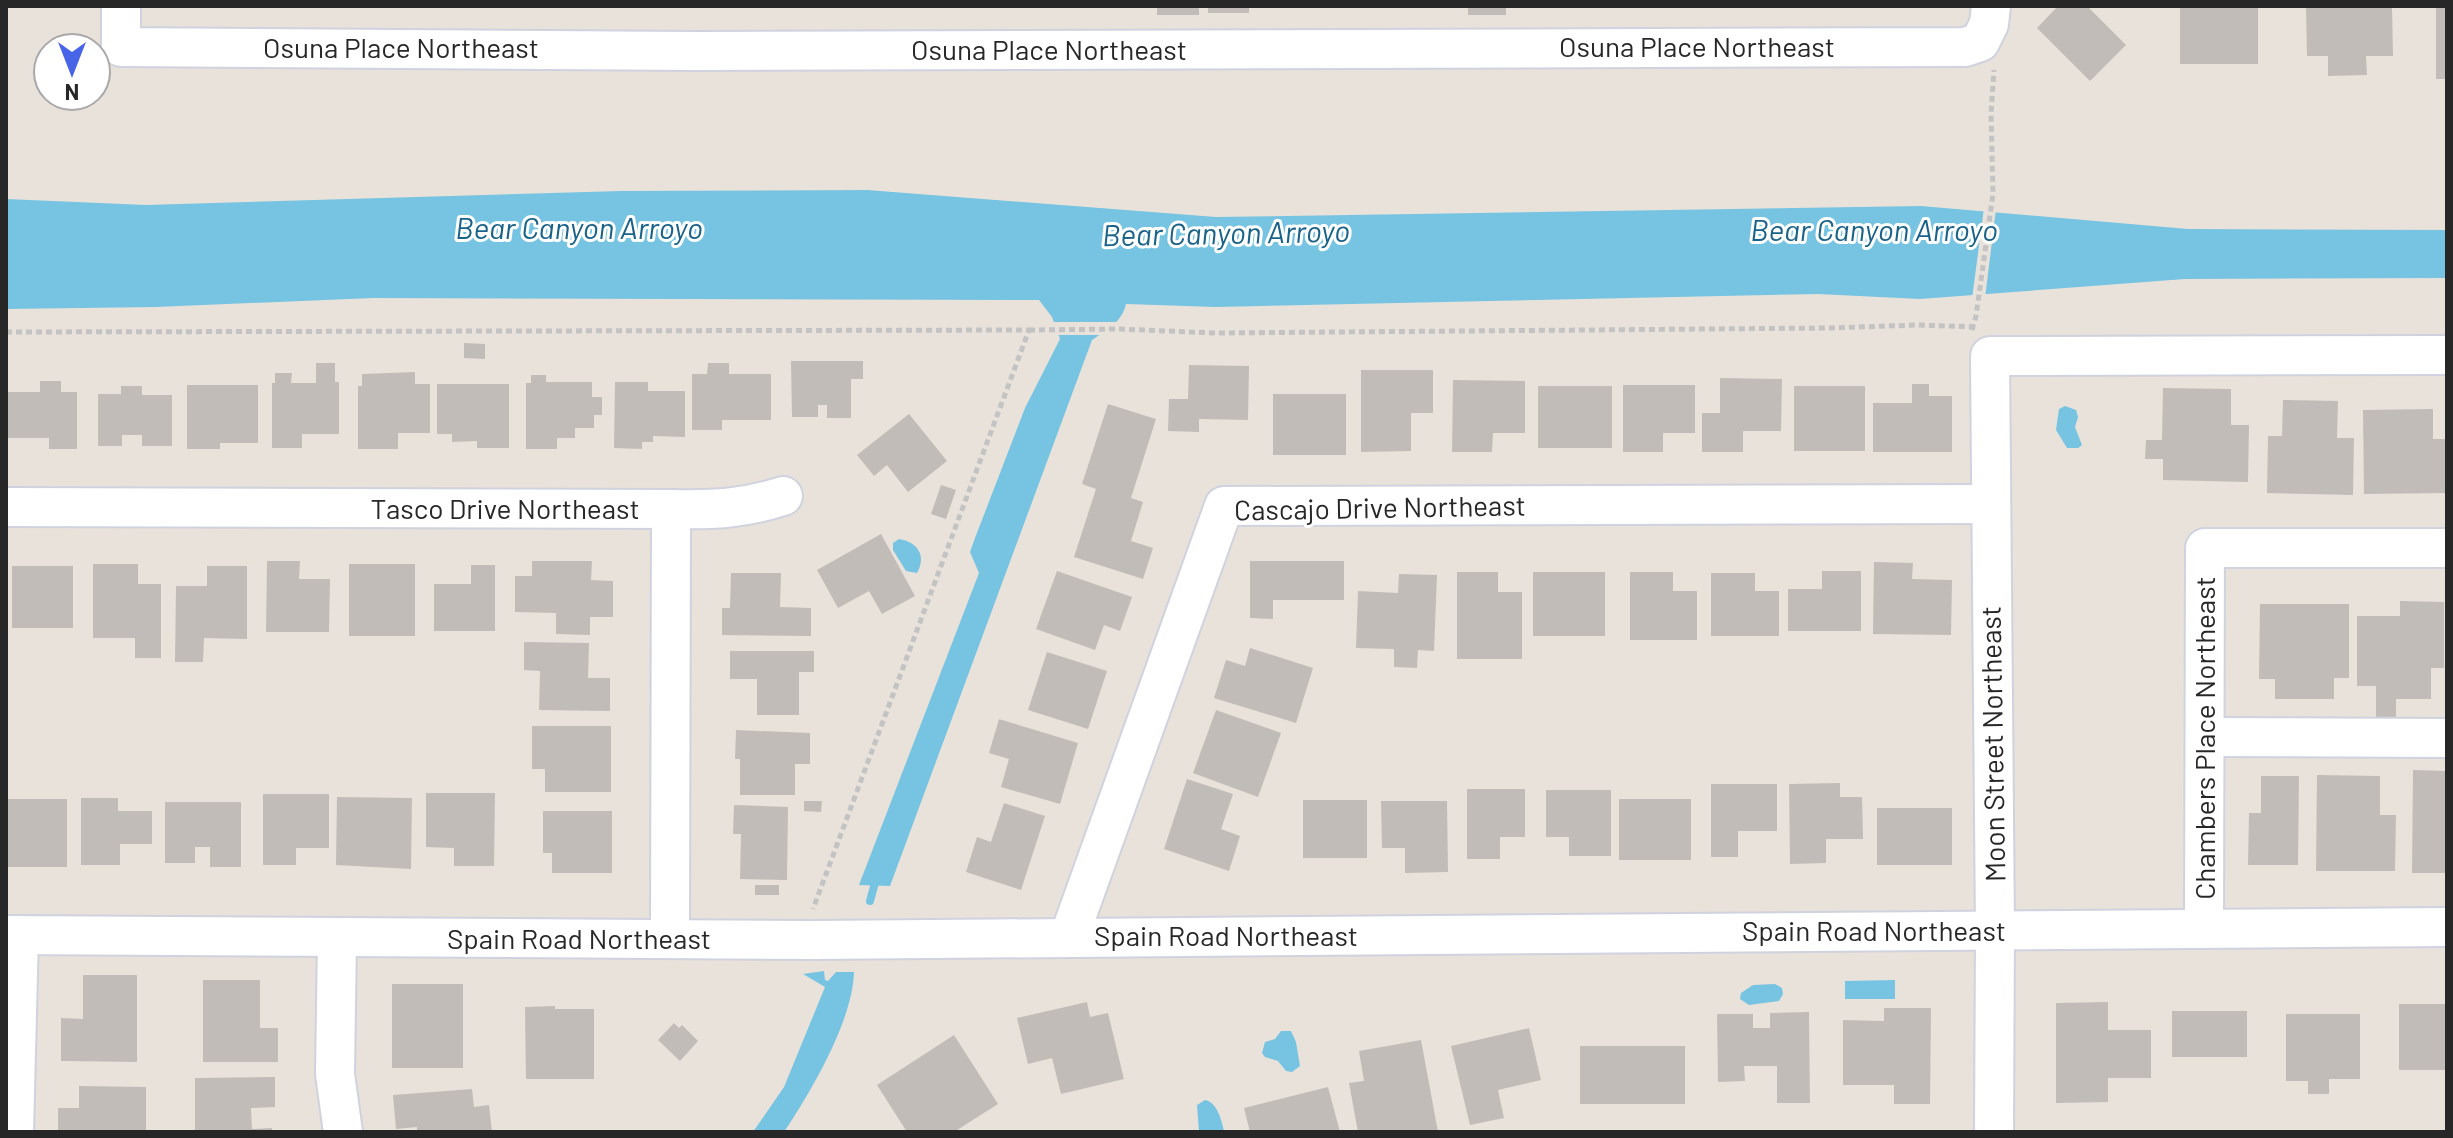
<svg xmlns="http://www.w3.org/2000/svg" width="2453" height="1138" font-family="Barlow,sans-serif">
	<rect width="100%" height="100%" fill="#e9e2da"/>
	<g fill="#76c4e2">
		<path d="M867 190 1216 217 1921 206 2188 229 2447 230V278L2185 279 1920 299 1818 294 1216 307 1126 304C1122 322 1107 330 1092 340L890 886 859 885 979 573 970 552 975 538 1025 408 1060 339 1052 317 1039 300 373 298 156 307 6 309V199L146 205 621 191Z"/>
		<polygon points="2065,406 2076,410 2078,417 2075,427 2082,445 2078,448 2067,448 2056,430 2059,409"/>
		<path d="M899 539C917 542 927 555 917 573L906 571 893 550V543Z"/>
		<path d="M824 971 825 980 828 981 836 972H854C853 1020 811 1092 784 1132H753L784 1087 825 987 803 974Z"/>
		<polygon points="1895,980 1895,999 1845,999 1845,981"/>
		<polygon points="1775,984 1782,988 1783,994 1779,1001 1749,1005 1740,999 1741,993 1753,985"/>
		<polygon points="1281,1031 1291,1031 1296,1042 1300,1066 1292,1072 1286,1071 1278,1061 1265,1057 1262,1053 1265,1042 1275,1039"/>
		<path d="M1205 1100C1217 1102 1222 1121 1224 1132H1199L1197 1105Z"/>
	</g>
	<g fill="#e9e2da">
		<polygon points="1984,208 1996,209 1985,298 1972,299"/>
		<polygon points="1050,322 1118,322 1118,326 1107,335 1054,335"/>
	</g>
	<g fill="none" stroke-linecap="round" stroke-linejoin="round">
		<polyline stroke="#76c4e2" stroke-width="8" points="870,901 876,879"/>
	</g>
	<g fill="#c1bcb7">
		<rect x="1157" y="6" width="42" height="9"/>
		<rect x="1208" y="6" width="41" height="7"/>
		<rect x="1468" y="6" width="38" height="9"/>
		<polygon points="2058,6 2087,6 2126,45 2090,81 2037,28"/>
		<rect x="2180" y="6" width="78" height="58"/>
		<polygon points="2306,6 2392,6 2393,56 2366,56 2367,75 2328,76 2328,56 2307,56"/>
		<rect x="2436" y="6" width="11" height="73"/>
		<polygon points="464,343 485,344 485,359 464,358"/>
		<polygon points="791,361 863,361 863,379 851,379 851,418 827,418 827,405 818,405 818,417 792,417"/>
		<polygon points="316,363 335,363 335,382 339,382 339,434 302,434 302,448 272,448 272,383 275,383 275,373 292,373 291,383 316,383"/>
		<polygon points="708,363 729,363 729,374 771,374 771,420 722,420 722,430 692,430 692,374 707,374"/>
		<polygon points="1189,365 1249,366 1248,420 1199,419 1199,432 1168,431 1169,399 1188,399"/>
		<polygon points="1361,370 1433,370 1433,413 1411,413 1411,451 1361,452"/>
		<polygon points="415,372 415,384 430,384 430,433 398,433 398,449 358,449 358,386 362,386 362,374"/>
		<polygon points="531,375 546,375 546,382 592,382 592,397 602,397 602,415 594,415 594,428 575,428 575,438 557,438 557,449 526,449 526,383 531,383"/>
		<polygon points="1720,378 1782,379 1781,431 1743,431 1743,452 1702,452 1702,413 1720,413"/>
		<polygon points="1453,380 1525,381 1525,433 1493,433 1492,452 1452,452"/>
		<polygon points="40,381 61,381 61,392 77,392 77,449 49,449 49,438 6,438 6,392 40,392"/>
		<polygon points="615,382 648,382 648,391 685,391 685,437 653,436 653,442 642,442 642,449 614,448"/>
		<polygon points="437,384 509,384 509,448 477,448 477,441 452,442 452,434 437,434"/>
		<polygon points="1912,384 1929,384 1929,396 1952,396 1952,452 1873,452 1873,403 1912,403"/>
		<polygon points="187,385 258,385 258,443 220,443 220,449 187,449"/>
		<polygon points="1623,385 1695,385 1695,433 1663,433 1663,452 1623,452"/>
		<polygon points="121,386 142,386 142,395 172,395 172,446 142,446 142,435 122,435 122,446 98,446 98,394 121,394"/>
		<rect x="1538" y="386" width="74" height="62"/>
		<rect x="1794" y="386" width="71" height="65"/>
		<polygon points="2163,388 2231,389 2231,425 2249,425 2248,482 2163,480 2163,459 2145,459 2146,440 2162,440"/>
		<rect x="1273" y="394" width="73" height="61"/>
		<polygon points="2283,400 2338,401 2337,438 2354,438 2353,495 2267,493 2268,436 2282,436"/>
		<polygon points="1108,404 1156,419 1131,498 1143,502 1131,541 1153,548 1143,579 1074,557 1096,489 1082,484"/>
		<polygon points="2433,409 2433,439 2447,439 2447,493 2364,494 2363,410"/>
		<polygon points="909,414 947,461 908,492 887,465 874,476 857,455"/>
		<polygon points="941,485 956,490 946,519 931,514"/>
		<polygon points="881,534 915,596 882,614 869,591 838,608 817,570"/>
		<polygon points="267,561 300,561 299,579 330,579 329,632 266,632"/>
		<polygon points="532,561 592,561 591,580 613,581 613,617 590,617 590,635 556,634 556,613 515,612 515,576 532,576"/>
		<polygon points="1250,561 1344,561 1344,600 1273,600 1273,619 1250,618"/>
		<polygon points="1874,562 1913,563 1912,579 1952,580 1951,635 1873,634"/>
		<polygon points="93,564 138,564 138,584 161,584 161,658 135,658 135,638 93,638"/>
		<rect x="349" y="564" width="66" height="72"/>
		<polygon points="471,565 495,565 495,631 434,631 434,584 471,584"/>
		<rect x="12" y="566" width="61" height="62"/>
		<polygon points="207,566 247,566 247,639 204,638 203,662 175,662 176,586 207,586"/>
		<polygon points="1057,571 1132,597 1120,631 1104,625 1095,650 1036,629"/>
		<polygon points="1822,571 1861,571 1861,631 1788,631 1788,589 1822,589"/>
		<polygon points="1457,572 1498,572 1498,592 1522,592 1522,659 1457,659"/>
		<rect x="1533" y="572" width="72" height="64"/>
		<polygon points="1630,572 1673,572 1673,591 1697,591 1697,640 1630,640"/>
		<polygon points="731,573 781,573 780,607 811,608 811,636 722,635 722,608 730,608"/>
		<polygon points="1711,573 1755,573 1755,591 1779,591 1779,636 1711,636"/>
		<polygon points="1399,574 1437,575 1434,651 1418,650 1417,668 1394,667 1394,649 1356,648 1358,591 1398,593"/>
		<polygon points="2400,601 2444,602 2444,668 2431,668 2431,699 2396,699 2396,720 2376,720 2376,686 2357,686 2357,616 2400,616"/>
		<polygon points="2260,604 2349,604 2349,678 2334,678 2334,699 2275,699 2275,679 2259,679"/>
		<polygon points="524,642 589,643 588,678 610,678 610,711 539,710 540,671 524,670"/>
		<polygon points="1250,648 1313,668 1296,723 1214,698 1226,660 1245,666"/>
		<polygon points="730,651 814,651 814,672 799,672 799,715 757,715 757,679 730,679"/>
		<polygon points="1047,652 1107,671 1088,729 1028,710"/>
		<polygon points="1216,710 1281,733 1258,797 1193,773"/>
		<polygon points="999,719 1078,743 1060,804 1001,787 1009,759 989,753"/>
		<polygon points="532,726 611,726 611,792 545,792 545,769 532,769"/>
		<polygon points="736,730 810,733 810,764 795,764 795,795 740,795 740,759 735,759"/>
		<polygon points="2413,770 2447,771 2447,873 2412,873"/>
		<polygon points="2317,775 2380,776 2380,815 2396,815 2395,871 2316,871"/>
		<polygon points="2261,776 2299,776 2298,865 2248,865 2249,813 2261,813"/>
		<polygon points="1187,779 1233,794 1221,829 1240,836 1229,871 1164,849"/>
		<polygon points="1840,783 1840,797 1862,797 1863,839 1826,839 1826,863 1790,864 1789,784"/>
		<polygon points="1711,784 1777,784 1777,831 1738,831 1738,857 1711,857"/>
		<polygon points="1467,789 1525,789 1525,837 1500,837 1500,859 1467,859"/>
		<polygon points="1546,790 1611,790 1611,856 1569,856 1569,837 1546,837"/>
		<polygon points="426,793 495,793 494,866 454,866 454,848 426,847"/>
		<polygon points="263,794 329,794 329,848 296,848 296,865 263,865"/>
		<polygon points="337,797 412,798 411,869 336,865"/>
		<polygon points="81,798 118,798 118,811 152,811 152,844 120,844 120,865 81,865"/>
		<rect x="7" y="799" width="60" height="68"/>
		<rect x="1619" y="799" width="72" height="61"/>
		<rect x="1303" y="800" width="64" height="58"/>
		<polygon points="804,801 822,801 821,812 804,811"/>
		<polygon points="1381,801 1447,801 1448,872 1405,873 1405,848 1382,848"/>
		<polygon points="165,802 241,802 241,867 210,867 210,847 195,847 195,863 165,863"/>
		<polygon points="1004,803 1045,816 1021,890 966,872 977,837 991,842"/>
		<polygon points="734,805 788,807 787,880 740,879 741,834 733,834"/>
		<rect x="1877" y="808" width="75" height="57"/>
		<polygon points="543,811 612,811 612,873 552,873 552,853 543,853"/>
		<rect x="755" y="885" width="24" height="10"/>
		<polygon points="83,975 137,975 137,1062 61,1061 61,1018 83,1019"/>
		<polygon points="203,980 260,980 260,1028 278,1028 278,1062 203,1062"/>
		<rect x="392" y="984" width="71" height="84"/>
		<polygon points="1087,1002 1090,1017 1108,1013 1124,1079 1061,1094 1052,1058 1028,1064 1017,1018"/>
		<polygon points="2108,1002 2108,1030 2151,1030 2151,1078 2108,1078 2108,1102 2056,1103 2056,1003"/>
		<rect x="2399" y="1004" width="48" height="66"/>
		<polygon points="555,1006 555,1009 594,1009 594,1079 526,1079 525,1007"/>
		<polygon points="1884,1008 1931,1008 1930,1104 1894,1104 1894,1085 1843,1085 1843,1020 1884,1021"/>
		<rect x="2172" y="1011" width="75" height="46"/>
		<polygon points="1809,1012 1810,1103 1777,1103 1777,1066 1744,1066 1745,1081 1718,1082 1717,1014 1753,1014 1753,1028 1770,1028 1770,1013"/>
		<polygon points="2286,1014 2360,1014 2360,1079 2329,1079 2329,1094 2308,1094 2308,1081 2286,1081"/>
		<polygon points="674,1023 679,1028 682,1025 698,1041 680,1061 658,1040"/>
		<polygon points="1529,1028 1541,1080 1498,1090 1504,1118 1470,1125 1451,1046"/>
		<polygon points="954,1035 998,1104 954,1132 907,1132 877,1085"/>
		<polygon points="1421,1040 1438,1132 1358,1132 1349,1083 1364,1081 1359,1051"/>
		<rect x="1580" y="1046" width="105" height="58"/>
		<polygon points="275,1077 275,1107 251,1108 252,1129 272,1128 272,1132 195,1132 195,1078"/>
		<polygon points="79,1086 146,1087 146,1132 58,1132 58,1108 79,1108"/>
		<polygon points="1328,1087 1340,1132 1250,1132 1244,1108"/>
		<polygon points="472,1089 474,1107 489,1105 492,1132 417,1132 417,1127 396,1129 393,1095"/>
	</g>
	<g fill="none" stroke-linecap="round" stroke-linejoin="round">
		<defs>
			<g id="minor">
				<polyline points="121,6 121,47 696,51 1965,47 1980,42 1989,24 1991,6"/>
				<polyline points="6,507 671,509 670,939"/>
				<path d="M671 509C713 510 743 509 783 496"/>
				<polyline points="2205,737 2447,738"/>
				<polyline points="2204,929 2205,548 2447,548"/>
				<polyline points="6,935 813,940 2447,927"/>
				<polyline points="1069,937 1224,506 1990,504"/>
				<polyline points="337,938 335,1074 343,1132"/>
				<polyline points="14,1132 19,935"/>
				<polyline points="1994,1132 1995,931 1990,356 2447,355"/>
			</g>
		</defs>
		<use href="#minor" stroke="#d0d2df" stroke-width="42"/>
		<g stroke="#c3c3c3" stroke-width="5" stroke-dasharray="6 4" stroke-linecap="butt">
			<polyline points="1029,330 1120,329 1215,333 1831,328 1917,325 1978,327"/>
			<polyline points="1972,330 1976,316 1993,194 1991,113 1994,70"/>
			<polyline points="6,332 1029,330 813,909"/>
		</g>
		<use href="#minor" stroke="#fff" stroke-width="38"/>
	</g>
	<g text-anchor="middle" stroke-width="6" stroke-linejoin="round" paint-order="stroke">
		<g font-size="28" fill="#272727" stroke="#fff">
			<text x="1697" y="57">Osuna Place Northeast</text>
			<text x="401" y="58">Osuna Place Northeast</text>
			<text x="1049" y="60">Osuna Place Northeast</text>
			<text transform="translate(1380 508) rotate(-1)" y="10">Cascajo Drive Northeast</text>
			<text x="505" y="519">Tasco Drive Northeast</text>
			<text transform="translate(2205 738) rotate(-90)" y="10">Chambers Place Northeast</text>
			<text transform="translate(1993 744) rotate(-91)" y="10">Moon Street Northeast</text>
			<text x="1874" y="941">Spain Road Northeast</text>
			<text x="1226" y="946">Spain Road Northeast</text>
			<text x="579" y="949">Spain Road Northeast</text>
		</g>
		<g font-size="30" font-style="italic" fill="#196289" stroke="#fff">
			<text x="579" y="239">Bear Canyon Arroyo</text>
			<text x="1874" y="241">Bear Canyon Arroyo</text>
			<text transform="translate(1226 234) rotate(-1)" y="10">Bear Canyon Arroyo</text>
		</g>
	</g>
	<rect width="2453" height="1138" fill="none" stroke="#272727" stroke-width="16"/>
	<g transform="translate(72 72) rotate(180)"><circle r="38" fill="#ffffff" stroke="#a9a9a9" stroke-width="2"/>
	<path d="M0-6L14 30L0 20L-14 30Z" fill="#4865e8"/>
	<text y="-12" font-size="22" font-weight="bold" text-anchor="middle" fill="#272727">N</text>
	</g>
</svg>
